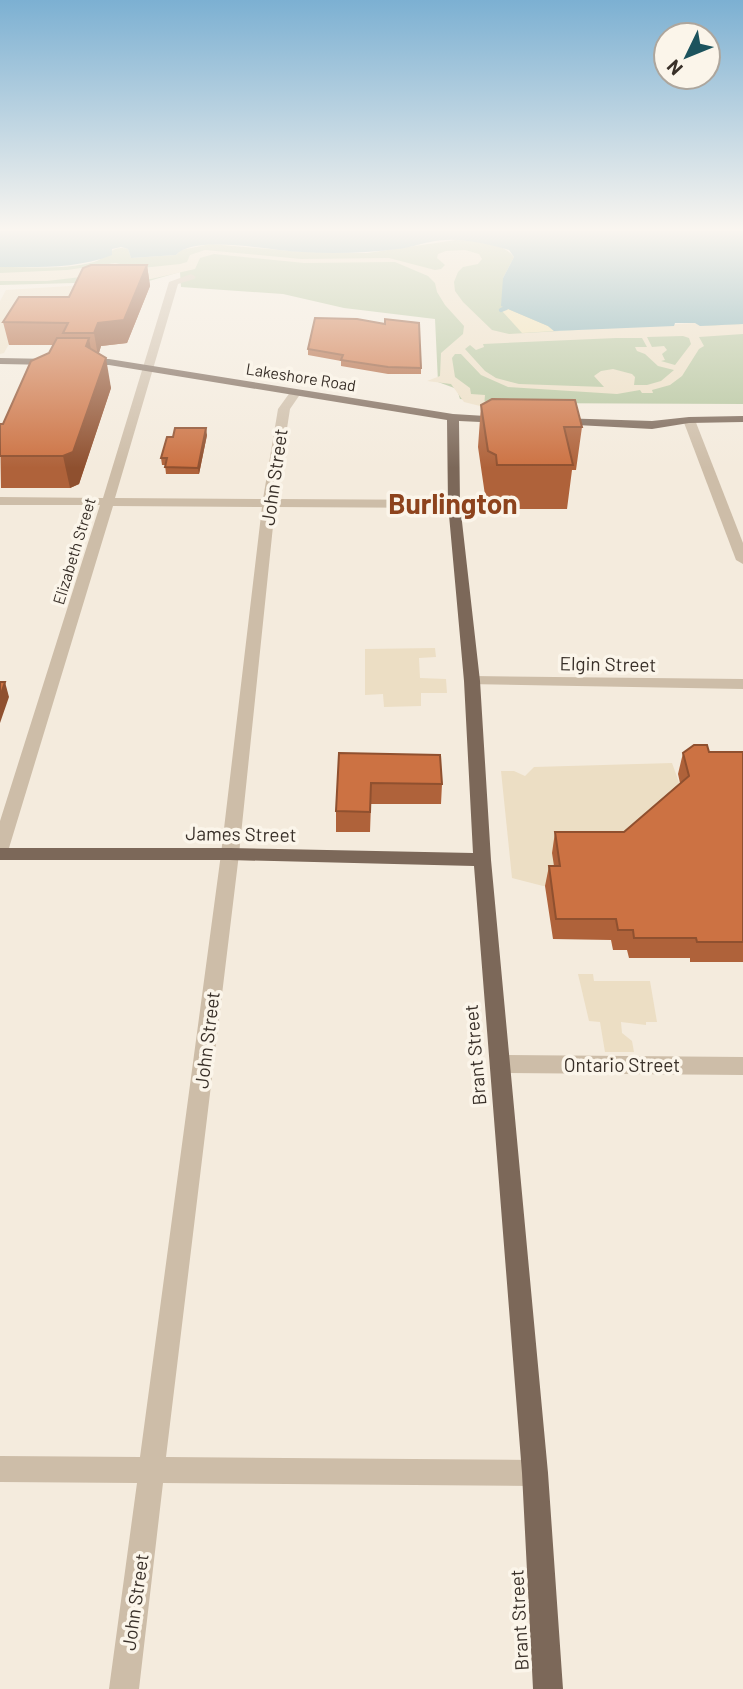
<svg xmlns="http://www.w3.org/2000/svg" width="743" height="1689" font-family="Barlow,sans-serif">
	<rect width="100%" height="100%" fill="#f4ebdd"/>
	<path fill="#b3c49c" d="M456 240C473 241 503 242 514 257L503 278 554 331 743 324V404L500 403 460 399 457 389 438 382 435 319 344 308 283 294 181 287 180 272 149 281 0 285V267C30 267 65 270 94 262 108 258 111 244 128 249L131 258 176 255 181 250 211 244 303 252 367 253Z"/>
	<polygon fill="#f0e1b3" points="508,309 548,326 554,331 522,333 502,311"/>
	<g fill="#ecdec4" fill-rule="evenodd">
		<path d="M205 250 301 259 389 258 435 270 441 269 445 265 437 258 438 254 446 251 465 250 479 254 482 259 478 264 463 267 458 272 454 282 455 291 463 302 492 330 509 334 695 323 701 326 743 324V334L699 337 704 346 699 349 682 376 670 385 652 390 653 393H642L640 390 617 394 508 387 481 375 461 354H455L452 358 455 377 470 388 471 394 485 395 484 407 464 402 451 384 427 381 440 376 441 353 463 334 464 326 445 305 437 292 435 283 428 276 395 262 304 263 214 254 200 258 195 269 151 279 98 275 47 281H0V273L67 270 115 263 142 268 180 264 187 262 190 255ZM683 336 689 338 691 344 675 365 661 361 665 360 662 354 667 350 664 346 652 347 647 337ZM616 338H642L647 347H635L637 351 645 354 658 366 674 370 661 381 647 385H634L635 377 632 374 613 369 601 371 594 376 604 387 519 384 496 378 485 371 465 349 470 345 476 350 484 347 483 344Z"/>
		<polygon points="70,286 94,287 23,319 4,353 0,354 0,301 6,290"/>
		<polygon points="435,648 436,657 419,658 420,678 446,679 447,693 421,693 421,706 384,707 383,694 365,695 365,649"/>
		<polygon points="672,763 684,796 676,803 657,802 658,811 557,886 543,886 512,878 501,771 514,771 525,776 534,767"/>
		<polygon points="578,974 593,974 594,981 650,981 657,1022 646,1022 646,1025 621,1022 622,1033 632,1041 634,1052 605,1052 600,1022 589,1021"/>
	</g>
	<path fill="#7babb2" d="M0 231H743V324L700 326 695 323H675L674 326 554 331 548 326 501 306 503 278 514 257 509 250C484 243 456 236 430 242 419 244 409 248 398 249 366 253 334 254 302 252 274 251 194 234 176 255L131 258 128 249 121 247 112 249V255C77 269 37 267 0 267Z"/>
	<g fill="none" stroke-linecap="round" stroke-linejoin="round">
		<polyline stroke="#7babb2" stroke-width="4.5" points="501,310 506,308"/>
		<g fill="#cdbda8" fill-rule="evenodd">
			<polygon points="191,274 196,277 194,279 178,284 115,498 263,499 278,409 291,391 295,390 301,393 290,409 276,499 454,500 460,504 454,508 275,507 239,854 166,1457 535,1460 544,1464 548,1473 544,1482 535,1486 163,1483 139,1689 109,1689 137,1483 0,1482 0,1456 140,1457 221,854 262,507 113,506 9,848 6,853 0,854 0,821 100,505 0,505 0,497 103,498 169,282"/>
			<polygon points="685,418 695,420 743,543 743,564 736,560 683,420"/>
			<polygon points="472,676 743,679 743,689 467,684 464,681"/>
			<polygon points="501,1055 743,1057 743,1075 501,1073 494,1070 491,1064 494,1058"/>
		</g>
		<g fill="#7c6859" fill-rule="evenodd">
			<polygon points="0,358 52,359 57,362 52,365 0,364"/>
			<polygon points="109,359 453,414 502,417 508,420 502,423 459,421 460,504 480,681 491,860 548,1473 563,1689 533,1689 522,1473 474,866 230,860 0,860 0,848 230,848 473,853 464,681 448,504 447,420 109,365 83,365 78,362 83,359"/>
			<polygon points="743,416 743,422 689,423 652,429 558,424 552,421 558,418 652,421 689,417"/>
		</g>
	</g>
	<g fill="#af623a">
		<polygon points="147,265 150,286 127,343 101,346 99,353 111,388 79,484 70,488 1,488 0,424 3,424 49,353 53,345 9,345 3,322 69,297"/>
		<polygon points="308,349 421,368 421,374 388,374 341,366 341,361 308,355"/>
		<polygon points="481,405 582,427 576,470 572,470 567,509 493,509 493,499 485,495 478,447"/>
		<polygon points="207,435 199,474 166,474 165,465 162,465 161,458"/>
		<polygon points="709,752 743,752 743,962 690,962 690,958 629,958 627,950 613,950 611,940 553,939 545,886 549,866 554,866 552,853 555,832 624,832 680,783 678,774 683,753"/>
		<polygon points="339,753 442,784 441,804 371,804 370,832 336,832 336,811"/>
	</g>
	<g fill="#8f502f">
		<polygon points="147,265 150,286 127,343 101,346 98,356 94,333 98,323"/>
		<polygon points="89,338 94,367 86,346"/>
		<polygon points="106,358 111,388 79,484 70,488 63,456"/>
		<polygon points="206,428 207,435 199,474 198,468"/>
		<polygon points="5,682 9,697 0,723 0,697"/>
	</g>
	<g fill="#cc7243" stroke="#8f502f" stroke-width="2">
		<polygon points="91,265 147,265 124,320 98,323 94,333 63,333 68,323 3,322 19,297 69,297 83,268"/>
		<polygon points="315,318 357,319 385,324 385,319 419,323 421,368 388,367 341,360 343,355 308,349"/>
		<polygon points="57,338 89,338 86,346 106,358 73,452 63,456 0,456 0,424 3,424 31,361 49,353"/>
		<polygon points="492,399 575,400 582,427 564,427 573,465 497,465 496,455 488,451 481,405"/>
		<polygon points="175,428 206,428 198,468 165,467 167,458 161,458 167,437 173,437"/>
		<polygon points="0,682 5,682 0,697"/>
		<polygon points="694,745 707,745 709,752 743,752 743,942 697,942 696,938 634,938 633,930 618,930 616,919 556,919 549,866 560,866 555,832 624,832 689,776 683,753"/>
		<polygon points="339,753 440,755 442,784 371,783 370,812 336,811"/>
	</g>
	<linearGradient id="sky" x2="0" y2="1"><stop stop-color="#7cb0d2"/><stop offset="0.49" stop-color="#faf6f0"/><stop offset="1" stop-color="#faf6f0" stop-opacity="0"/></linearGradient>
	<rect width="743" height="468" fill="url(#sky)"/>
	<g text-anchor="middle" stroke-width="7" stroke-linejoin="round" paint-order="stroke">
		<g font-size="16" fill="#393029" stroke="#fbf5ea">
			<text transform="translate(301 377) rotate(9)" y="6">Lakeshore Road</text>
			<text transform="translate(74 551) rotate(-73)" y="6">Elizabeth Street</text>
		</g>
		<g font-size="19" fill="#393029" stroke="#fbf5ea">
			<text transform="translate(274 477) rotate(-82)" y="7">John Street</text>
			<text transform="translate(608 664) rotate(1)" y="7">Elgin Street</text>
			<text transform="translate(241 834) rotate(1)" y="7">James Street</text>
			<text transform="translate(207 1040) rotate(-83)" y="7">John Street</text>
			<text transform="translate(475 1055) rotate(-95)" y="7">Brant Street</text>
			<text x="622" y="1072">Ontario Street</text>
			<text transform="translate(135 1602) rotate(-82)" y="7">John Street</text>
			<text transform="translate(519 1620) rotate(-93)" y="7">Brant Street</text>
		</g>
		<g font-size="28" font-weight="bold" fill="#8d431d" stroke="#fbf5ea">
			<text x="453" y="514">Burlington</text>
		</g>
	</g>
	<g transform="translate(687 56) rotate(227)"><circle r="33" fill="#fbf5ea" stroke="#ada69d" stroke-width="2"/>
	<path d="M0-5L12 26L0 18L-12 26Z" fill="#1c535d"/>
	<text y="-10" font-size="19" font-weight="bold" text-anchor="middle" fill="#393029">N</text>
	</g>
</svg>
